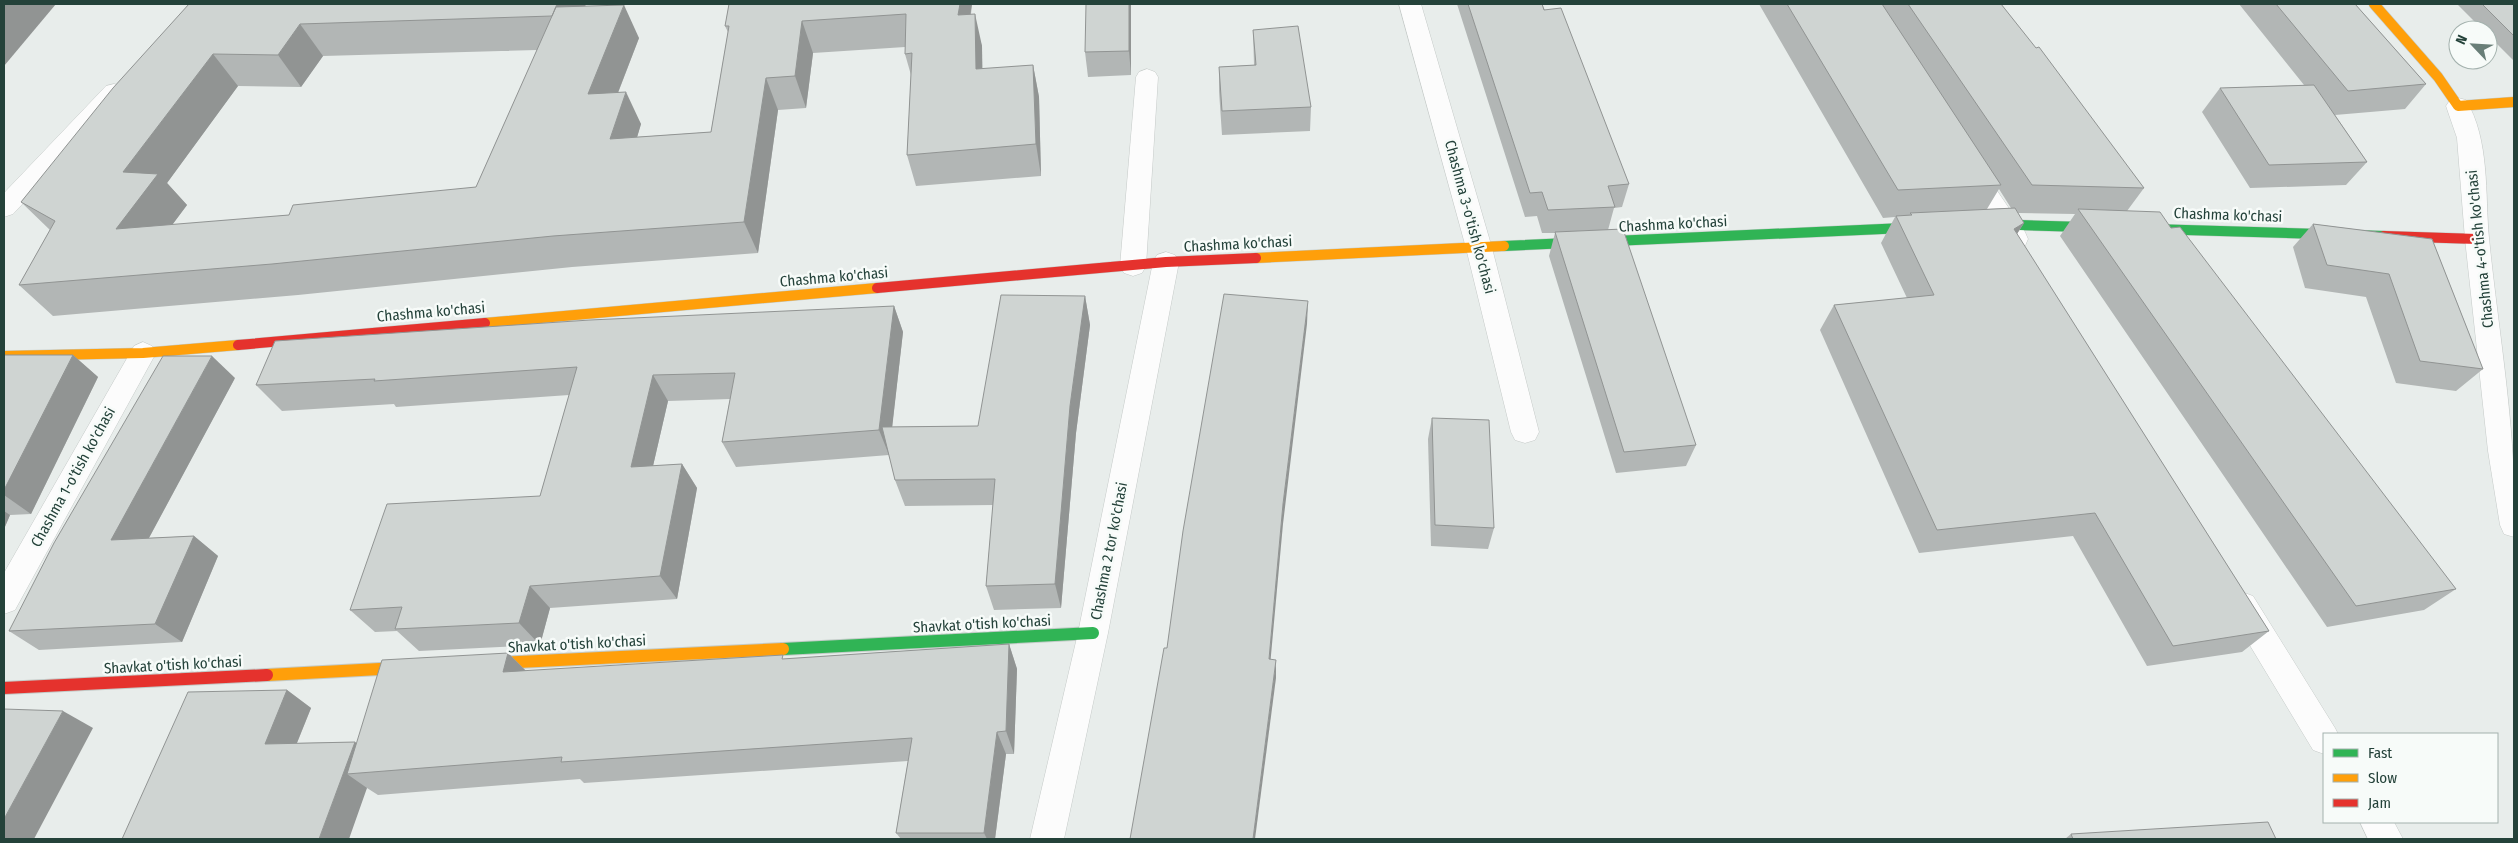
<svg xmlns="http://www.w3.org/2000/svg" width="2518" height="843" font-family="'Fira Sans Condensed',sans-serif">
	<rect width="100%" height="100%" fill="#e8edeb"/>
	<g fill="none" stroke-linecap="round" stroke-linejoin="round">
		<defs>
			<polygon id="lane" points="1147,69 1155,72 1158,77 1146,266 1142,273 1133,276 1124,273 1120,266 1136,77 1139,72"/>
			<g id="street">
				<polygon points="1399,4 1421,4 1492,248 1539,432 1535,440 1525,443 1515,440 1511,432 1466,248"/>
				<polygon points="114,84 122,86 125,92 122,98 13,214 4,217 4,193 106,86"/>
				<path d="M2458 98 2466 100C2490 140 2485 194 2489 238 2499 338 2518 437 2514 537L2504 534 2500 525 2488 451 2465 239 2457 138 2446 106 2450 100Z"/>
				<polygon points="1971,161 1979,164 2025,232 2028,239 2025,246 2016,248 2007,246 1963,176 1959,170 1963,164"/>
				<polygon points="1166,252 1175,255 1179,262 1108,633 1064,839 1030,839 1078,633 1153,262 1157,255"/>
				<polygon points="143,342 152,346 156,353 15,610 4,614 4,573 134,346"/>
				<polygon points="2242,592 2253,596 2335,728 2338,734 2324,734 2324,754 2313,750 2231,614 2227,605 2231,596"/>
				<polygon points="2360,822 2394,822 2403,839 2368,839"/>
			</g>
			<g id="fast-far1">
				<polyline points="1986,224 2384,236"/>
				<polyline points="1504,246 1926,227"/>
			</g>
			<polyline id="fast" points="783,649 1093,633"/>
			<g id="slow-far1">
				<polyline points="2374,4 2438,77 2458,106 2514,102"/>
				<polyline points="1256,258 1504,246"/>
				<polyline points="485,323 877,288"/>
				<polyline points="4,356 143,353 238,345"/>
			</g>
			<g id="slow">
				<polyline points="480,664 783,649"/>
				<polyline points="267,675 417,667"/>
			</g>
			<g id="jam-far1">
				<polyline points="2384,236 2477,239"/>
				<polyline points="877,288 1166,262 1256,258"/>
				<polyline points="238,345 485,323"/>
			</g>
			<polyline id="jam" points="4,688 267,675"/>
		</defs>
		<use href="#lane" stroke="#c5cac8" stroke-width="1"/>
		<use href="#street" stroke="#c5cac8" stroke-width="1"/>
		<use href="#fast-far1" stroke="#c3cbc8" stroke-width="11"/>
		<use href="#fast" stroke="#c3cbc8" stroke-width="14"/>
		<use href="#slow-far1" stroke="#c3cbc8" stroke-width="11"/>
		<use href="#slow" stroke="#c3cbc8" stroke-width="14"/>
		<use href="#jam-far1" stroke="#c3cbc8" stroke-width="11"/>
		<use href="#jam" stroke="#c3cbc8" stroke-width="14"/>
		<use href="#lane" fill="#fcfcfc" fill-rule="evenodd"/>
		<use href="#street" fill="#fcfcfc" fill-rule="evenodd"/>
		<use href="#fast-far1" stroke="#30b455" stroke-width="10"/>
		<use href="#fast" stroke="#30b455" stroke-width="12"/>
		<use href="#slow-far1" stroke="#ff9f0a" stroke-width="10"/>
		<use href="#slow" stroke="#ff9f0a" stroke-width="12"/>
		<use href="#jam-far1" stroke="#e5322d" stroke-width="10"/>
		<use href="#jam" stroke="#e5322d" stroke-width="12"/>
	</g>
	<g fill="#b2b6b5" fill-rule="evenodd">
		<path d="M189 4H586L585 6 639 38 618 93 641 124 637 137 711 132 728 32 725 26 729 4H972L971 14 982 46V69L1033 65 1039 97 1041 176 916 186 907 155 911 75 905 54V47L813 53 806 108 778 110 758 253 572 267 298 295 53 316 19 285 50 230 21 202ZM537 50 476 187 289 215 172 225 187 205 167 183 238 86 301 87 323 56Z"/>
		<polygon points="1131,4 1131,75 1088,77 1085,52"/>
		<polygon points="1457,4 1542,4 1629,184 1622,207 1614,208 1608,230 1696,445 1686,466 1616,473 1549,256 1555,233 1542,233 1537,216 1525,217"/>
		<path d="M1759 4H2001L2144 188 2127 211 2171 228 2456 589 2424 610 2327 627 2060 236 2075 214 2018 213 2024 223 2017 234 2269 631 2242 652 2147 666 2073 536 1919 553 1820 330 1834 305 1907 298 1881 243 1895 217 1883 218ZM1999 189 2011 208 1987 209Z"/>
		<polygon points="2239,4 2355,4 2426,84 2405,109 2335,115 2367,162 2346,185 2250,188 2202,112 2220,88 2304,85"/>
		<polygon points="2457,4 2514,4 2514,60 2513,60 2488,35 2488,30 2483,30"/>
		<polygon points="1253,30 1311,107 1310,131 1222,135 1219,91 1219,67 1254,65"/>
		<polygon points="2313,224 2432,239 2483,369 2456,391 2396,383 2366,297 2305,288 2293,247"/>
		<polygon points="1085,296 1090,325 1076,433 1061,608 994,610 986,586 993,505 905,506 895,480 889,455 736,467 722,442 730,399 668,401 653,466 682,464 697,488 677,599 550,608 540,645 419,651 397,631 375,632 350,610 540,496 569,395 396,407 394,404 282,411 256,385 894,306 903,332 892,427 978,426"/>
		<polygon points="4,355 73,355 98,377 31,514 10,515 4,529"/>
		<polygon points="235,378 149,538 194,536 218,556 182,642 39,650 9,631"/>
		<polygon points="1432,418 1494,528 1488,549 1431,546 1428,439"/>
		<polygon points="1009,644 1017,669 1014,754 1006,754 995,839 901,839 896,833 908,761 584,783 580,779 378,795 367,788 122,839 287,690 311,708 297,743 355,742 356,744 508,653 526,671 785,659"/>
		<polygon points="2071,834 2276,839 2065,839"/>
	</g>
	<g fill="#919493">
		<polygon points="4,4 56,4 4,66"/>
		<polygon points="557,4 586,4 568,49 552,16"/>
		<polygon points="960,4 972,4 965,48 958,15"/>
		<polygon points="1129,4 1131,4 1131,75 1129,51"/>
		<polygon points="624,5 639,38 605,126 588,94"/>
		<polygon points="975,14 982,46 983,101 976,69"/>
		<polygon points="802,21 813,53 806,108 795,76"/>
		<polygon points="300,24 323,56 301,87 278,55"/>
		<polygon points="213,54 238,86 167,183 187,205 146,260 116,229 123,172"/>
		<polygon points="1033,65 1039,97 1041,176 1036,144"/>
		<polygon points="766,78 778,110 758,253 744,222"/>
		<polygon points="626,92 641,124 627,171 610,139"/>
		<polygon points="2024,223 2007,249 2014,229"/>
		<polygon points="1085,296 1090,325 1076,433 1061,608 1055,584 1070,406"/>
		<polygon points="1308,301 1307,324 1283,524 1269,677 1269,659 1283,504"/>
		<polygon points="894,306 903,332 889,455 879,430"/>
		<polygon points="73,355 98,377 31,514 4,495 4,490"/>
		<polygon points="212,356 235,378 137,560 111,540"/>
		<polygon points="653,375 668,401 647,492 631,467"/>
		<polygon points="682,464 697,488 677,599 660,576"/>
		<polygon points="4,511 10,515 4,529"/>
		<polygon points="194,536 218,556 182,642 155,624"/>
		<polygon points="530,586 550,608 540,645 519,623"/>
		<polygon points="1009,644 1017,669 1014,754 1006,731"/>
		<polygon points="508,653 532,677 503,672"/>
		<polygon points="1276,660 1276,678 1255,839 1253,839"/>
		<polygon points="287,690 311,708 290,760 265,744"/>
		<polygon points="63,711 93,728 34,839 4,839 4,819"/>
		<polygon points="997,732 1006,754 995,839 987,839 984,833"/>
		<polygon points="355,742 378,759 347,774 367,788 349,839 319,839"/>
	</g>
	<g fill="#cfd4d2" stroke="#919493">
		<polygon points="189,4 557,4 552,16 300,24 278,55 213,54 123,172 158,174 116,229 289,215 293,205 476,187 556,7 624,5 588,94 626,92 610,139 711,132 729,26 725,26 729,4 960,4 958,15 975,14 976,69 1033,65 1036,144 907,155 912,53 905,54 906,14 802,21 795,76 766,78 744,222 553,236 272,264 19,285 55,221 21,202 113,88"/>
		<polygon points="1086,4 1129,4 1129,51 1085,52"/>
		<polygon points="1468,4 1542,4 1544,10 1561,8 1629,184 1608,186 1615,207 1548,210 1542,192 1530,193"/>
		<polygon points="1787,4 1882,4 2001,185 1898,190"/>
		<polygon points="1908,4 2001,4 2036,48 2039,47 2144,188 2032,185"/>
		<polygon points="2276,4 2355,4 2426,84 2348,91"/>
		<polygon points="2482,4 2514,4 2514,36"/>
		<polygon points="1298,26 1311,107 1222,111 1219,67 1256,65 1253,30"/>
		<polygon points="2314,85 2367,162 2269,165 2220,88"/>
		<polygon points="2015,208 2024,223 2014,229 2269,631 2173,646 2095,513 1937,530 1834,305 1934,295 1896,216 1912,215 1910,213"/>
		<polygon points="2078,209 2160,212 2171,228 2180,227 2456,589 2356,606"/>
		<polygon points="2313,224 2432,239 2483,369 2420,361 2389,274 2327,265"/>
		<polygon points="1623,229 1696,445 1624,452 1555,232"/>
		<polygon points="1224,294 1308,301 1283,504 1269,659 1276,660 1253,839 1130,839 1164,648 1167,648 1183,531"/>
		<polygon points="1001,295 1085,296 1070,406 1055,584 986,586 995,479 895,480 882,427 978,426"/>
		<polygon points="894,306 879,430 722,442 735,373 653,375 631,467 682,464 660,576 530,586 519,623 395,629 402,607 350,610 387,504 540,496 577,367 374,381 375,379 256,385 275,341 590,320"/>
		<polygon points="4,355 73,355 4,490"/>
		<polygon points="163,356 212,356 111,540 194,536 155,624 9,631 54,543"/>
		<polygon points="1432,418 1489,420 1494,528 1435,525"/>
		<polygon points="1009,644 1006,731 997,732 984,833 896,833 912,738 561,762 562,757 347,774 382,660 508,653 503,672 783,655 782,659"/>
		<polygon points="287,690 265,744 355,742 319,839 122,839 188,692"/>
		<polygon points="4,709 63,711 4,819"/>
		<polygon points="2268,822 2276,839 2073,839 2071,834"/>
	</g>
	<g text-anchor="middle" stroke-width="5" stroke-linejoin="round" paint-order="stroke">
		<g font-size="15" fill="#24423a" stroke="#f7fbf9">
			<text transform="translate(2228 215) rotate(2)" y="5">Chashma ko'chasi</text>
			<text transform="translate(1470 217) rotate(75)" y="5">Chashma 3-o'tish ko'chasi</text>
			<text transform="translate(1673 224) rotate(-3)" y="5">Chashma ko'chasi</text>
			<text transform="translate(1238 244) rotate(-3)" y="5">Chashma ko'chasi</text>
			<text transform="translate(2480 249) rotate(-96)" y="5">Chashma 4-o'tish ko'chasi</text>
			<text transform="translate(834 277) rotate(-5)" y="5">Chashma ko'chasi</text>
			<text transform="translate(431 312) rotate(-5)" y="5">Chashma ko'chasi</text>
			<text transform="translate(73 477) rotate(-61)" y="5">Chashma 1-o'tish ko'chasi</text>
			<text transform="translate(1109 551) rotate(-79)" y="5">Chashma 2 tor ko'chasi</text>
			<text transform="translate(982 624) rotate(-3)" y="5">Shavkat o'tish ko'chasi</text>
			<text transform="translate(577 644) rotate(-3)" y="5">Shavkat o'tish ko'chasi</text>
			<text transform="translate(173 665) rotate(-3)" y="5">Shavkat o'tish ko'chasi</text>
		</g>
	</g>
	<rect width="2518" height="843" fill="none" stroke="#24423a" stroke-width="10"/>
	<rect x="2323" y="733" width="175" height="90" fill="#f7fbf9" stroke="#a3b1ad"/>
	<rect x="2333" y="749" width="25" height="8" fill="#30b455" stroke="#a3b1ad"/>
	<text x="2368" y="758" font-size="15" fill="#24423a">Fast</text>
	<rect x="2333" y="774" width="25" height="8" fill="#ff9f0a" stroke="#a3b1ad"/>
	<text x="2368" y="783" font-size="15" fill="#24423a">Slow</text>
	<rect x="2333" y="799" width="25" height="8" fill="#e5322d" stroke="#a3b1ad"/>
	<text x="2368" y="808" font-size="15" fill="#24423a">Jam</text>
	<g transform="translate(2473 45) rotate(295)"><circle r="24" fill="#f7fbf9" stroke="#a3b1ad"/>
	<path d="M0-4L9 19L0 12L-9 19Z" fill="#697e78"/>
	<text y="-8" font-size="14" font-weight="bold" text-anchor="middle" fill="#24423a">N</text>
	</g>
</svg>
